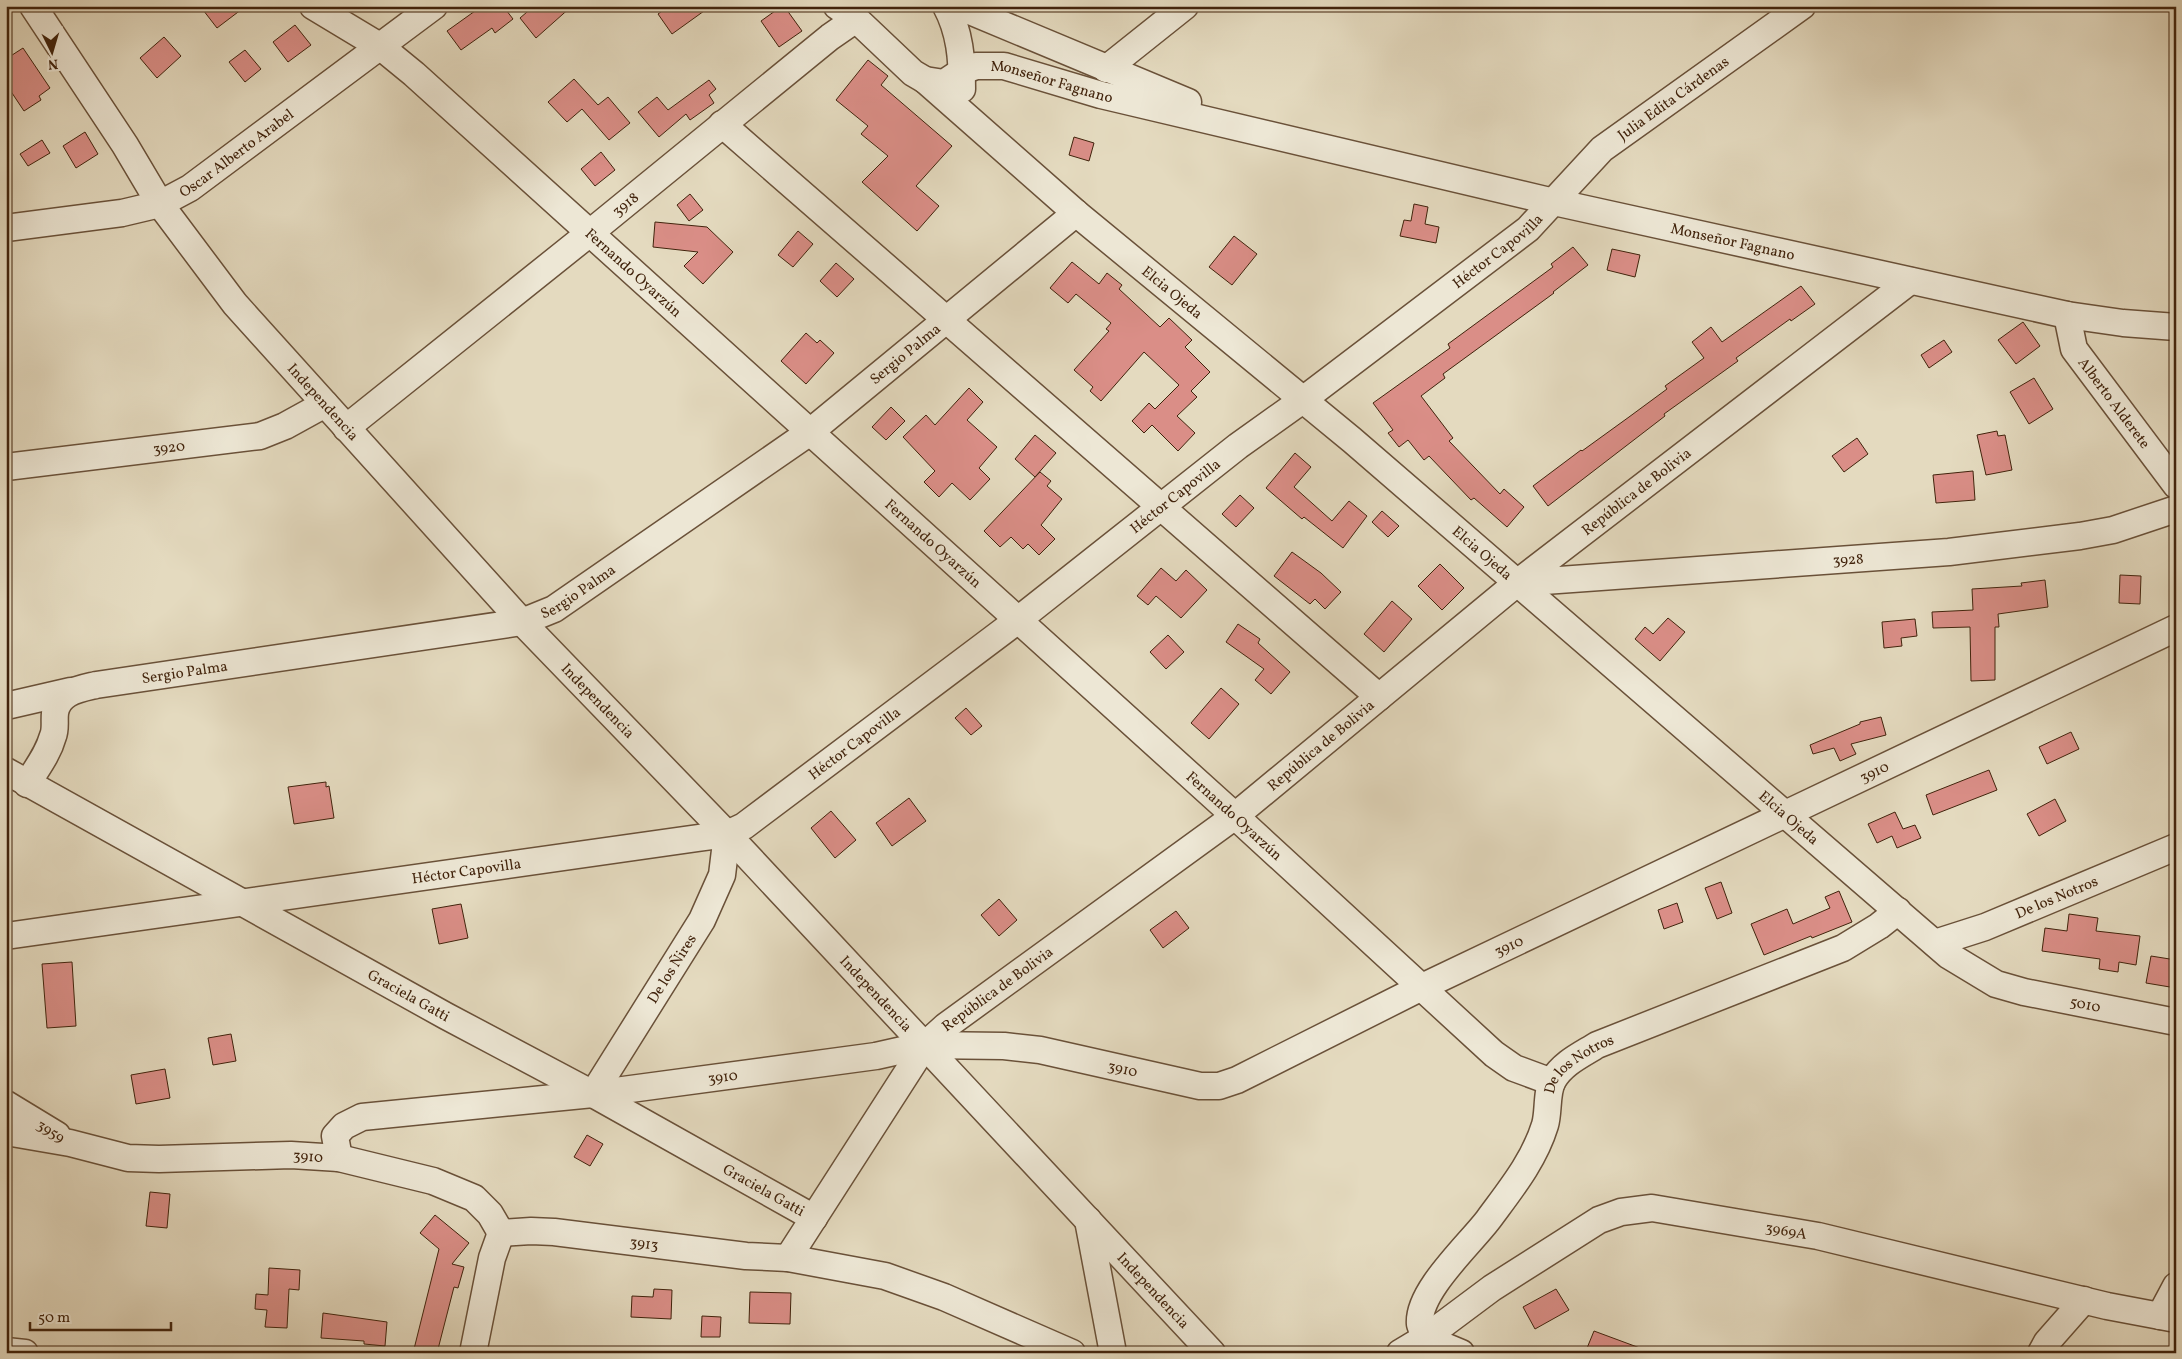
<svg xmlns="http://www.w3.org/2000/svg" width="2182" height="1359" font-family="Vollkorn,serif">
	<rect width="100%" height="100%" fill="#e4dabf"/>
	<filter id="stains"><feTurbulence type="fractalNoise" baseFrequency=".004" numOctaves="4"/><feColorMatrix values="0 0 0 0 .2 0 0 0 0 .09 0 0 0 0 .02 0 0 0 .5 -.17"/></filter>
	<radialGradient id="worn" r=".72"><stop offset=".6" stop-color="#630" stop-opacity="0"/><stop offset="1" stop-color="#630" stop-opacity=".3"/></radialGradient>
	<g fill="#da8e87" stroke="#41230c">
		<polygon points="200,6 246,6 217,28"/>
		<polygon points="482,6 503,6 513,19 495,33 492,28 461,50 447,31"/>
		<polygon points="534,6 572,6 536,38 520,18"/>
		<polygon points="669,6 711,6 672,34 658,14"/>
		<polygon points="782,6 784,6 802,31 779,47 761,21"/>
		<polygon points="295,25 311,45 288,62 273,42"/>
		<polygon points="164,37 181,56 157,78 140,58"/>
		<polygon points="23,48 50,88 39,96 41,100 24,111 6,84 6,59"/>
		<polygon points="245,50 261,69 245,82 229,62"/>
		<polygon points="868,60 888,76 881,85 952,146 916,186 939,206 917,231 862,182 888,156 861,134 868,126 836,100"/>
		<polygon points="574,79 598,105 608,97 630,123 609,140 582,109 567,122 548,102"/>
		<polygon points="709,80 716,89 709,95 714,103 690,120 686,114 659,137 638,112 657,97 668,110"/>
		<polygon points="85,132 98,154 76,168 63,146"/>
		<polygon points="1074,137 1094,143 1089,161 1069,155"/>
		<polygon points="42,140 50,153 28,166 20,154"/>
		<polygon points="601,152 615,170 595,186 581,169"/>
		<polygon points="690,194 703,210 689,221 677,205"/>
		<polygon points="1414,204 1428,207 1425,224 1439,227 1436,243 1400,236 1404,220 1411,221"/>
		<polygon points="655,222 707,227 733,252 703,284 684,266 698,252 653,247"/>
		<polygon points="798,231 813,244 793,267 778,255"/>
		<polygon points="1234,236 1257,254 1232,285 1209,267"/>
		<polygon points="1573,247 1588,265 1553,292 1554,293 1443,374 1445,378 1421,396 1453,438 1449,441 1500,494 1504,489 1524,507 1507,527 1474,498 1471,500 1429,456 1424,460 1408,440 1399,447 1388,433 1393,430 1373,403 1450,348 1448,344 1553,267 1551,264"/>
		<polygon points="1612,249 1640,255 1635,277 1607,270"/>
		<polygon points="1072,262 1099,284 1107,273 1122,285 1119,289 1160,327 1169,318 1192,340 1185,347 1210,372 1191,391 1197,397 1177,416 1195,433 1178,451 1152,425 1144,433 1132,421 1149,403 1155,409 1179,385 1144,352 1101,401 1090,391 1093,387 1074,370 1109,331 1106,329 1111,323 1076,294 1068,303 1050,288"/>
		<polygon points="836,263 854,279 837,297 820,281"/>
		<polygon points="1801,286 1815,304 1791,321 1790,319 1736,358 1738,361 1664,414 1665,416 1548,506 1533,486 1581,450 1582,451 1629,417 1667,389 1665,386 1704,358 1692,342 1711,327 1722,342"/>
		<polygon points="2023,322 2040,346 2016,364 1998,340"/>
		<polygon points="806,333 817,343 820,340 834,353 806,384 781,361"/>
		<polygon points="1944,340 1952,352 1929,368 1921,355"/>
		<polygon points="2034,378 2053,409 2029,424 2010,392"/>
		<polygon points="969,388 983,402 967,420 997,447 979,468 990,479 970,500 952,483 939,497 924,482 935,471 903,437 926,415 935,425"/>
		<polygon points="891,407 905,421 886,440 872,427"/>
		<polygon points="1997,431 1998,436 2005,435 2012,470 1986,475 1977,435"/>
		<polygon points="1035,435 1056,453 1035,477 1015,459"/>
		<polygon points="1857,438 1868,454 1844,472 1832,456"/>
		<polygon points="1295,453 1311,467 1294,487 1332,521 1349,501 1367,516 1343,548 1304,517 1302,519 1266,488"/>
		<polygon points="1973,471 1975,500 1936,503 1933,475"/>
		<polygon points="1040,472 1051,481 1047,486 1062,499 1041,525 1055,539 1039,555 1028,544 1023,549 1011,537 1000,547 984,531"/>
		<polygon points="1240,495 1254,508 1236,527 1222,514"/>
		<polygon points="1382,511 1399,526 1388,537 1372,522"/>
		<polygon points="1292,552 1321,573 1341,592 1325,609 1315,599 1310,604 1274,576"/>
		<polygon points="1440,564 1464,588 1442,610 1418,586"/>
		<polygon points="1161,568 1176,581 1186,570 1207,590 1181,618 1156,596 1148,605 1137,596"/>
		<polygon points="2120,575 2141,576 2140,604 2119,603"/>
		<polygon points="2045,580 2048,607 1998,614 1999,627 1995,627 1995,680 1971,681 1970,627 1933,628 1932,612 1973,610 1972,589 2022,586 2021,583"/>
		<polygon points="1392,601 1412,619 1384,652 1364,634"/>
		<polygon points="1668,618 1685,632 1660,661 1635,639 1645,627 1653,634"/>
		<polygon points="1915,619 1917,636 1901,638 1902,646 1884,648 1882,622"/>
		<polygon points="1238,624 1260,639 1258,643 1290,672 1271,694 1255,680 1264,669 1226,642"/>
		<polygon points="1168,635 1184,652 1166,669 1150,652"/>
		<polygon points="1221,688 1239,704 1209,739 1191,723"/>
		<polygon points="966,708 982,726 971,735 955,718"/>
		<polygon points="1881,717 1886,735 1851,744 1856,754 1840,761 1834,748 1813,754 1810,745 1860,724 1860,722"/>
		<polygon points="2071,732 2079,749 2047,764 2039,747"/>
		<polygon points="1989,770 1997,790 1933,815 1926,795"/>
		<polygon points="326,782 326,787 329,786 334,818 294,824 288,787"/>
		<polygon points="909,798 926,821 892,846 876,823"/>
		<polygon points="2055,799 2066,821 2039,836 2027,814"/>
		<polygon points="831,811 856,840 835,858 811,828"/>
		<polygon points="1895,812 1903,829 1915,825 1921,838 1897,848 1892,836 1877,843 1868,824"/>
		<polygon points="1721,882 1732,913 1717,919 1705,888"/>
		<polygon points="1839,891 1852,922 1812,938 1811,936 1764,955 1751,924 1787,909 1793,924 1830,908 1825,897"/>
		<polygon points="999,899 1017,920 999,936 981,915"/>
		<polygon points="1677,903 1683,922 1664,929 1658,910"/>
		<polygon points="461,904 468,938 439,944 432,909"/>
		<polygon points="1176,911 1189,928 1163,948 1150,930"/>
		<polygon points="2069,914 2098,918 2096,931 2140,936 2136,965 2119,962 2118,972 2099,969 2100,959 2042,951 2045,928 2067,931"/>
		<polygon points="2151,956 2176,960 2176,988 2146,983"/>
		<polygon points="72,962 76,1026 47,1028 42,964"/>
		<polygon points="231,1034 236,1061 213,1065 208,1038"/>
		<polygon points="165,1069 170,1098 136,1104 131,1075"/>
		<polygon points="587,1135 603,1144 590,1166 574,1157"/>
		<polygon points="150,1192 170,1194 167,1228 146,1226"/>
		<polygon points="435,1215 469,1243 452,1264 464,1267 458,1288 454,1287 437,1353 413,1353 439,1249 420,1233"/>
		<polygon points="269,1268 300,1270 299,1290 289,1289 287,1328 265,1327 267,1310 255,1309 256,1294 268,1295"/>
		<polygon points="654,1289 672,1290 671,1319 631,1317 632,1296 653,1297"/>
		<polygon points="1556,1289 1569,1310 1535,1329 1523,1307"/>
		<polygon points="750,1292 791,1293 790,1324 749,1323"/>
		<polygon points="323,1313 387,1322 385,1346 364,1344 364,1341 321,1338"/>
		<polygon points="702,1316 721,1317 720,1337 701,1337"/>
		<polygon points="1594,1331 1648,1351 1647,1353 1585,1353"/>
	</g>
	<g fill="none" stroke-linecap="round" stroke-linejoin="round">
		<defs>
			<g id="minor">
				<path id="s1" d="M33 6 125 145 160 204 235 304 522 622 727 834 1212 1353"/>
				<path id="s2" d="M313 6 381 47 414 74 1235 816 1494 1054 1514 1068 1552 1082"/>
				<path id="s3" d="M837 6 856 19 913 73 925 80 944 83 962 71 976 66H1004L1101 95 1554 202 2067 315 2123 323 2176 327"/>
				<path d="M946 6C960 32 962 59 962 89"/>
				<polyline points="958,6 1188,102"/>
				<polyline points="1106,69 1185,6"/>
				<path id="s4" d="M925 80 1076 213 1352 440 1948 955 1996 984 2024 992 2176 1022"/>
				<polyline points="722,124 1379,697"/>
				<path id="s5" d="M6 228 122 213 160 204 190 188 434 6"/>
				<path id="s6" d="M2067 315 2074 349 2176 485"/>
				<path id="s7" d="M346 428 591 232 830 37 856 19"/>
				<path id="s8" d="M6 467 260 436 285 426 325 404"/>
				<path id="s9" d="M1517 583 1949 552 2080 536 2113 530 2176 509"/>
				<polyline points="6,706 71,691"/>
				<path id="s10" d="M6 771 446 1016 593 1094 814 1218"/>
				<path id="s11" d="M27 784C37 768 48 754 53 736 56 729 54 721 55 713 58 692 79 689 96 685L522 622 554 609 810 432 1076 213"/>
				<path id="s12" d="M6 936 698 838 727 834 744 826 1018 620 1238 446 1304 399 1528 229 1602 149 1802 6"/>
				<path id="s13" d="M1935 943 1985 927 2176 847"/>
				<path id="s14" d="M593 1094 702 920 722 875 727 834"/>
				<polyline points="6,1104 57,1135"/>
				<path id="s15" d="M6 1132 70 1143 128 1158 159 1159 291 1155 339 1158 433 1181 474 1198 490 1214 501 1233"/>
				<path id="s16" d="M339 1158 335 1136 344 1126 362 1117 593 1094 876 1056 925 1045 1004 1046 1040 1050 1200 1086H1219L1237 1080 1422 987 2176 628"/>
				<polyline points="1088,1220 1113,1353"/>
				<path id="s17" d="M501 1233 531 1231 554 1232 746 1256 788 1258 885 1276 944 1297 1072 1353"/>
				<path id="s18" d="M788 1258 925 1045 946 1026 1235 816 1517 583 1910 281"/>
				<polyline points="2160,1316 2176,1286"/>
				<polyline points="6,1351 25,1353"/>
				<polyline points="473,1353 492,1258 501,1233"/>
				<path id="s19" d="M1400 1353 1425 1338C1424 1334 1421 1328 1420 1324 1417 1292 1469 1245 1488 1220 1510 1190 1534 1161 1545 1125 1549 1112 1546 1092 1553 1080 1563 1063 1581 1055 1597 1045L1843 948 1879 926 1898 911"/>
				<path id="s20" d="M1461 1353 1425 1338 1492 1288 1599 1220 1621 1212 1652 1208 1818 1236 2107 1306 2176 1319"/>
				<polyline points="2041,1353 2047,1342 2084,1300"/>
			</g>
		</defs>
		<use href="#minor" stroke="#6a5139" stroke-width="29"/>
		<use href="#minor" stroke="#ede7d5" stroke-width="26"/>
	</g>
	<g text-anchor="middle" stroke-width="4.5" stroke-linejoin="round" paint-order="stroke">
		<g font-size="15" fill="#41230c" stroke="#ede7d5">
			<text dy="5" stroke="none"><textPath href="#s3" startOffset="249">Monseñor Fagnano</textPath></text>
			<text dy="5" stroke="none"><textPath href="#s12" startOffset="1929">Julia Edita Cárdenas</textPath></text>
			<text dy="5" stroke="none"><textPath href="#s5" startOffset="248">Oscar Alberto Arabel</textPath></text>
			<text dy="5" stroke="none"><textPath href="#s7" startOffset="358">3918</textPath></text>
			<text dy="5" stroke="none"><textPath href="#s3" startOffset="949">Monseñor Fagnano</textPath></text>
			<text dy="5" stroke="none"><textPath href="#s12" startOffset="1695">Héctor Capovilla</textPath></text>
			<text dy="5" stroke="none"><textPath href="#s2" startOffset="418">Fernando Oyarzún</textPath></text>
			<text dy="5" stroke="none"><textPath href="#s4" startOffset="326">Elcia Ojeda</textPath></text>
			<text dy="5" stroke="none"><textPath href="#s11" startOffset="1031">Sergio Palma</textPath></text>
			<text dy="5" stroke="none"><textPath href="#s1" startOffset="492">Independencia</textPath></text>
			<text dy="5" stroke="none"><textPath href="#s6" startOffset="102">Alberto Alderete</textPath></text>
			<text dy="5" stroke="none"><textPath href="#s8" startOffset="164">3920</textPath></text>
			<text dy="5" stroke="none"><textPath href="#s18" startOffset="1155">República de Bolivia</textPath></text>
			<text dy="5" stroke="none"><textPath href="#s12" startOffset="1290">Héctor Capovilla</textPath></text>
			<text dy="5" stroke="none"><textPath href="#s2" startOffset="822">Fernando Oyarzún</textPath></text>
			<text dy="5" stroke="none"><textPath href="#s4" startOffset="731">Elcia Ojeda</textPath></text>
			<text dy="5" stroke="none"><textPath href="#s9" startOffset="332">3928</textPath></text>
			<text dy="5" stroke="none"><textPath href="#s11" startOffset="626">Sergio Palma</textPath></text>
			<text dy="5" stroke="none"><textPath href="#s11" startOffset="221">Sergio Palma</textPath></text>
			<text dy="5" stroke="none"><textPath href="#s1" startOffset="898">Independencia</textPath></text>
			<text dy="5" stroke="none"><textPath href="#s12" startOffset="885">Héctor Capovilla</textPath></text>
			<text dy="5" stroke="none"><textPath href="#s18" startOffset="750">República de Bolivia</textPath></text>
			<text dy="5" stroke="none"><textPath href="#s16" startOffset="1649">3910</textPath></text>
			<text dy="5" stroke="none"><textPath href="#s2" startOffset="1228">Fernando Oyarzún</textPath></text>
			<text dy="5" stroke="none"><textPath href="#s4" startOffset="1136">Elcia Ojeda</textPath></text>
			<text dy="5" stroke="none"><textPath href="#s12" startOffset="465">Héctor Capovilla</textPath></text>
			<text dy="5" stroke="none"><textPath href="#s13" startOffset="130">De los Notros</textPath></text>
			<text dy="5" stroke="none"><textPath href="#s16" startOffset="1244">3910</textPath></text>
			<text dy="5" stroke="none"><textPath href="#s14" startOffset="148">De los Ñires</textPath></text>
			<text dy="5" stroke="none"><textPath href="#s18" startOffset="345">República de Bolivia</textPath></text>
			<text dy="5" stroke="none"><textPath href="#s1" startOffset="1302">Independencia</textPath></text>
			<text dy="5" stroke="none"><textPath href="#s10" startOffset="461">Graciela Gatti</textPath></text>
			<text dy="5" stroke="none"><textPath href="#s4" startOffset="1494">5010</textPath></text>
			<text dy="5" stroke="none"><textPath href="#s19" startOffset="358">De los Notros</textPath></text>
			<text dy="5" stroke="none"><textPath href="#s16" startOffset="824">3910</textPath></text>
			<text dy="5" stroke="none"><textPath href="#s16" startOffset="419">3910</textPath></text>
			<text transform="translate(51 1131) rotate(32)" y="5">3959</text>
			<text dy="5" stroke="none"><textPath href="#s15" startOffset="305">3910</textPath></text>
			<text dy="5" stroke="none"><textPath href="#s10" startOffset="866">Graciela Gatti</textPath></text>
			<text dy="5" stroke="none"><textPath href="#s20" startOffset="440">3969A</textPath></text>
			<text dy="5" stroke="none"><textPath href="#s17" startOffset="144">3913</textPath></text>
			<text dy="5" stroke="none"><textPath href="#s1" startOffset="1708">Independencia</textPath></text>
		</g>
	</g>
	<rect width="2182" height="1359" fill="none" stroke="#e4dabf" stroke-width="25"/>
	<rect x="8" y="8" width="2167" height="1344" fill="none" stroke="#41230c" stroke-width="2.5"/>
	<rect x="12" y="12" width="2157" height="1334" fill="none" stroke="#41230c"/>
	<g transform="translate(52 52) rotate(175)" stroke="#ede7d5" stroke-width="4" paint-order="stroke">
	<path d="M0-4L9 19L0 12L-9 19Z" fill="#41230c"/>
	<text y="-8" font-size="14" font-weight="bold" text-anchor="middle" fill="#41230c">N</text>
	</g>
	<path d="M30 1322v8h141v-8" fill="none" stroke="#41230c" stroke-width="2.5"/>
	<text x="38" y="1322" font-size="15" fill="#41230c" stroke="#ede7d5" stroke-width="4" paint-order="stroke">50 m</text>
	<rect width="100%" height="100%" filter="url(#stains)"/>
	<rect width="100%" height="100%" fill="url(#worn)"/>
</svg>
